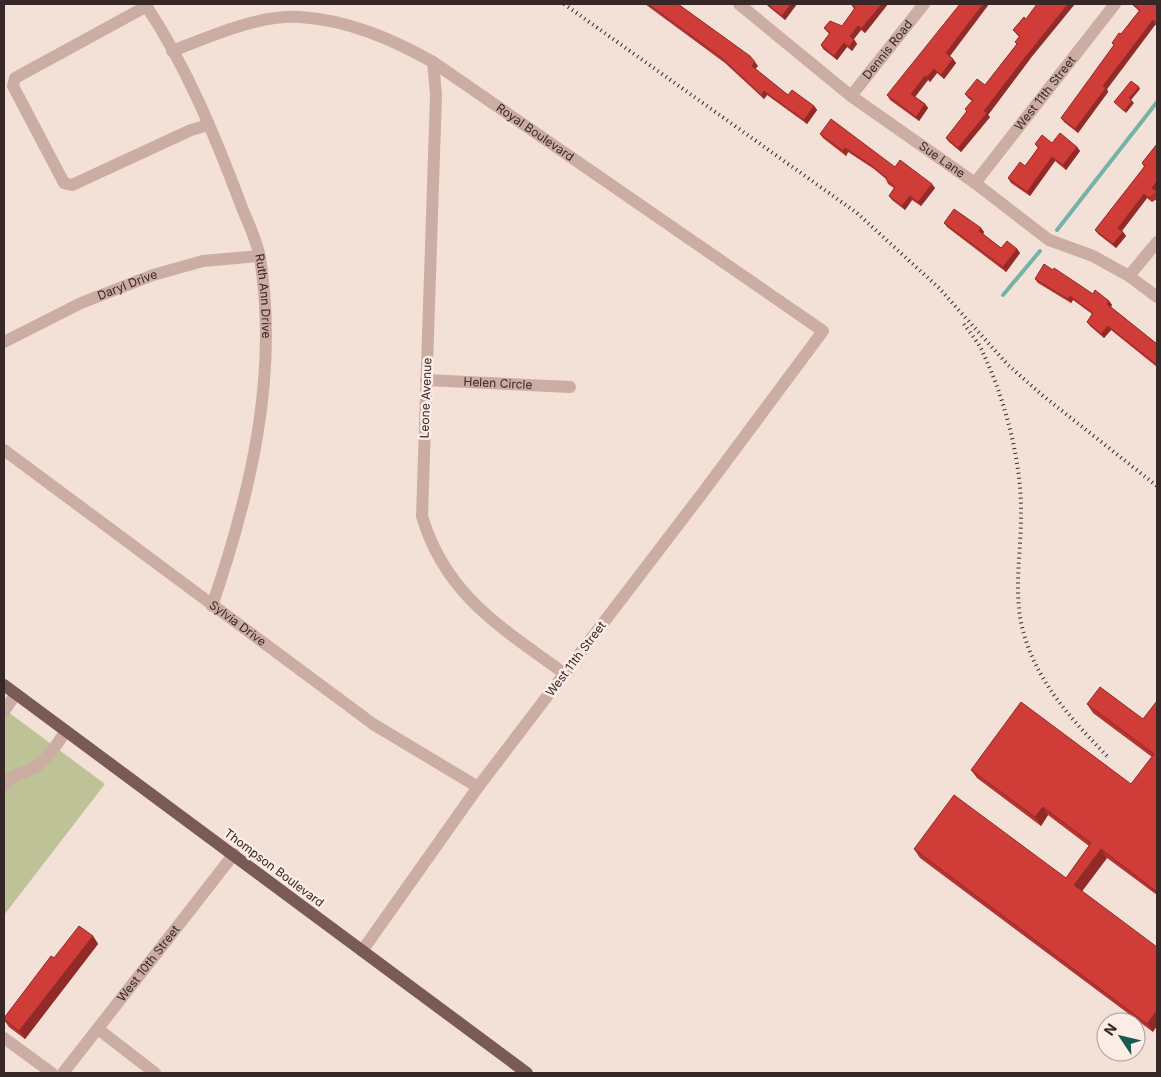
<svg xmlns="http://www.w3.org/2000/svg" width="1161" height="1077" font-family="Inter,sans-serif">
	<rect width="100%" height="100%" fill="#f3e1d8"/>
	<polygon fill="#bec397" points="4,709 105,784 4,915"/>
	<g fill="none" stroke-linecap="round" stroke-linejoin="round">
		<g stroke="#75b3a8" stroke-width="4">
			<polyline points="1057,230 1157,102"/>
			<polyline points="1003,295 1040,251"/>
		</g>
		<g stroke="#ccada3" stroke-width="12">
			<path id="s1" d="M145 4C186 65 215 136 241 205 247 221 257 240 260 258 279 376 250 495 212 606"/>
			<path id="s2" d="M739 4 851 96 975 183 1049 240 1093 256 1129 276 1157 297"/>
			<polyline points="147,6 15,78 13,86 64,183 72,185 191,130 208,125"/>
			<path id="s3" d="M172 51C212 36 256 15 300 17 348 20 392 39 433 62L823 331 704 491 478 787 362 951"/>
			<path d="M433 62 436 95 422 516C445 595 502 628 565 674"/>
			<path id="s4" d="M851 96 924 4"/>
			<path id="s5" d="M975 183 1115 4"/>
			<polyline points="1129,276 1157,242"/>
			<path id="s6" d="M4 342 81 303 153 275 203 261 259 256"/>
			<path id="s7" d="M426 380 570 387"/>
			<path id="s8" d="M4 450 373 724 478 787"/>
			<polyline points="4,711 16,694"/>
			<path d="M4 785C14 772 21 775 34 768 48 759 57 744 66 731"/>
			<polyline points="98,1029 155,1073"/>
			<polyline points="4,1038 52,1073"/>
			<path id="s9" d="M63 1073 234 854"/>
		</g>
		<polyline stroke="#7a5a55" stroke-width="12" points="4,685 527,1073"/>
		<g stroke="#372726" stroke-width="4" stroke-dasharray="1 4" stroke-linecap="butt">
			<polyline points="564,4 857,213 939,288 1008,365 1042,395 1157,486"/>
			<path d="M964 324C970 333 979 343 983 353 1005 399 1022 463 1021 515 1021 550 1015 582 1020 617 1030 675 1069 717 1108 757"/>
		</g>
	</g>
	<g fill="#b33431">
		<polygon points="645,4 678,4 758,66 755,69 788,95 814,106 817,110 807,124 767,95 764,99 725,63"/>
		<polygon points="766,4 797,4 785,20 769,7"/>
		<polygon points="851,4 888,4 865,33 861,30 854,39 857,44 852,51 847,47 837,60 823,49 821,45 829,34 824,28 842,26 854,9"/>
		<polygon points="989,4 950,56 953,59 956,63 944,79 937,73 930,82 928,80 915,97 925,104 928,108 919,121 890,100 887,95"/>
		<polygon points="1157,4 1157,26 1155,25 1107,89 1108,92 1078,133 1064,122 1061,118 1114,46 1112,43 1121,34 1139,11 1133,5"/>
		<polygon points="1024,17 1030,59 988,115 990,117 961,152 949,142 946,138 967,112 965,109 972,101 968,98 965,94 985,85 1017,44 1015,42 1019,37 1013,30"/>
		<polygon points="820,134 895,167 935,188 921,206 912,200 905,210 892,200 889,196 894,188 888,184 886,179 874,169 848,152 846,156 823,138"/>
		<polygon points="1052,143 1077,147 1080,151 1066,170 1055,161 1030,196 1011,183 1008,178 1025,166 1038,148 1035,144"/>
		<polygon points="1157,144 1157,189 1156,190 1157,191 1157,199 1152,202 1147,198 1122,231 1126,236 1116,248 1098,234 1095,230 1144,167 1142,163"/>
		<polygon points="944,223 981,228 984,232 983,234 1001,248 1017,249 1020,253 1006,272 947,227"/>
		<polygon points="1035,279 1093,294 1109,301 1112,305 1111,307 1157,344 1157,367 1111,330 1104,338 1090,326 1087,322 1092,314 1073,300 1071,303 1038,283"/>
		<polygon points="1157,701 1157,895 1107,858 1082,891 1153,1032 920,858 914,849 1066,878 1089,846 1048,815 1041,826 977,778 971,770 1131,784 1152,757 1093,713 1087,704 1143,719"/>
		<polygon points="93,936 98,944 25,1039 9,1027 4,1020 4,1018 54,958"/>
	</g>
	<g fill="#922b28">
		<polygon points="791,4 797,4 785,20 782,16"/>
		<polygon points="882,4 888,4 865,33 862,28"/>
		<polygon points="983,4 989,4 949,57 946,53"/>
		<polygon points="1068,4 1075,4 1030,59 988,115 990,117 961,152 958,148 984,111 1027,55"/>
		<polygon points="1153,20 1155,25 1107,89 1108,92 1078,133 1075,129 1103,86"/>
		<polygon points="858,26 861,30 853,40 850,36"/>
		<polygon points="854,40 857,44 852,51 849,47"/>
		<polygon points="844,43 847,47 837,60 834,56"/>
		<polygon points="953,59 956,63 944,79 941,75"/>
		<polygon points="755,62 758,66 754,70 752,66"/>
		<polygon points="934,69 937,73 930,82 927,77"/>
		<polygon points="925,76 928,80 914,98 911,94"/>
		<polygon points="1139,87 1140,89 1131,100 1129,98"/>
		<polygon points="764,91 767,95 764,99 761,95"/>
		<polygon points="1132,101 1134,103 1126,113 1124,111"/>
		<polygon points="925,104 928,108 919,121 916,117"/>
		<polygon points="814,106 817,110 807,124 804,120"/>
		<polygon points="1077,147 1080,151 1066,170 1063,165"/>
		<polygon points="845,148 848,152 846,156 843,151"/>
		<polygon points="1052,157 1055,161 1030,196 1027,192"/>
		<polygon points="1157,181 1157,189 1155,192 1152,188"/>
		<polygon points="932,184 935,188 921,206 918,202"/>
		<polygon points="1144,194 1147,198 1121,232 1118,228"/>
		<polygon points="910,196 912,200 905,210 902,206"/>
		<polygon points="981,228 984,232 982,236 979,231"/>
		<polygon points="1123,232 1126,236 1116,248 1113,244"/>
		<polygon points="1017,249 1020,253 1006,272 1003,267"/>
		<polygon points="1070,296 1073,300 1071,303 1068,299"/>
		<polygon points="1109,301 1112,305 1110,308 1107,304"/>
		<polygon points="1108,326 1111,330 1104,338 1101,334"/>
		<polygon points="1043,807 1048,815 1041,826 1035,817"/>
		<polygon points="1101,849 1107,858 1080,894 1074,885"/>
		<polygon points="93,936 98,944 25,1039 19,1031"/>
		<polygon points="1157,1010 1157,1026 1153,1032 1147,1024"/>
	</g>
	<g fill="#d03d39" stroke="#922b28">
		<polygon points="648,4 678,4 750,56 755,62 752,66 788,95 792,90 814,106 804,120 764,91 761,95 722,58"/>
		<polygon points="767,4 791,4 782,16"/>
		<polygon points="851,4 882,4 862,28 858,26 850,36 854,40 849,47 844,43 834,56 821,45 830,33 824,28 830,21 842,26 855,8"/>
		<polygon points="960,4 983,4 946,53 953,59 941,75 934,69 927,77 925,76 911,94 925,104 916,117 887,95"/>
		<polygon points="1037,4 1068,4 1027,55 984,111 987,113 958,148 946,138 967,111 965,109 973,100 965,94 977,79 985,85 1017,44 1015,42 1020,36 1013,30 1024,17 1026,19"/>
		<polygon points="1134,4 1157,4 1157,24 1153,20 1103,86 1106,88 1075,129 1061,118 1114,45 1112,43 1119,33 1121,34 1140,10 1133,5"/>
		<polygon points="1131,81 1139,87 1129,98 1132,101 1124,111 1114,102"/>
		<polygon points="831,119 895,167 900,160 932,184 918,202 910,196 902,206 889,196 895,187 886,179 887,178 871,165 845,148 843,151 820,134"/>
		<polygon points="1060,133 1077,147 1063,165 1052,157 1027,192 1008,178 1020,162 1025,166 1039,147 1035,144 1042,135 1052,143"/>
		<polygon points="1157,144 1157,181 1152,188 1157,191 1157,193 1149,198 1144,194 1118,228 1123,232 1113,244 1095,230 1145,166 1142,163"/>
		<polygon points="954,209 981,228 979,231 1001,248 1007,241 1017,249 1003,267 944,223"/>
		<polygon points="1044,264 1053,270 1054,268 1093,294 1095,290 1109,301 1107,304 1157,344 1157,365 1108,326 1101,334 1087,322 1093,313 1070,296 1068,299 1035,279"/>
		<polygon points="1100,687 1143,719 1157,701 1157,892 1101,849 1074,885 1157,947 1157,1010 1147,1024 914,849 954,795 1066,878 1091,843 1043,807 1035,817 971,770 1021,702 1131,784 1154,754 1087,704"/>
		<polygon points="79,926 93,936 19,1031 4,1019 4,1018 51,956 54,958"/>
	</g>
	<g text-anchor="middle" stroke-width="5" stroke-linejoin="round" paint-order="stroke">
		<g font-size="12" fill="#372726" stroke="#fbece5">
			<text dy="4" stroke="none"><textPath href="#s4" startOffset="59">Dennis Road</textPath></text>
			<text dy="4" stroke="none"><textPath href="#s5" startOffset="114">West 11th Street</textPath></text>
			<text dy="4" stroke="none"><textPath href="#s3" startOffset="399">Royal Boulevard</textPath></text>
			<text dy="4" stroke="none"><textPath href="#s2" startOffset="256">Sue Lane</textPath></text>
			<text dy="4" stroke="none"><textPath href="#s6" startOffset="136">Daryl Drive</textPath></text>
			<text dy="4" stroke="none"><textPath href="#s1" startOffset="318">Ruth Ann Drive</textPath></text>
			<text dy="4" stroke="none"><textPath href="#s7" startOffset="72">Helen Circle</textPath></text>
			<text transform="translate(426 398) rotate(-88)" y="4">Leone Avenue</text>
			<text dy="4" stroke="none"><textPath href="#s8" startOffset="291">Sylvia Drive</textPath></text>
			<text transform="translate(576 659) rotate(-53)" y="4">West 11th Street</text>
			<text transform="translate(274 868) rotate(37)" y="4">Thompson Boulevard</text>
			<text dy="4" stroke="none"><textPath href="#s9" startOffset="139">West 10th Street</textPath></text>
		</g>
	</g>
	<rect width="1161" height="1077" fill="none" stroke="#372726" stroke-width="10"/>
	<g transform="translate(1121 1037) rotate(305)"><circle r="24" fill="#fbece5" stroke="#ad9d99"/>
	<path d="M0-4L9 19L0 12L-9 19Z" fill="#185b51"/>
	<text y="-8" font-size="14" font-weight="bold" text-anchor="middle" fill="#372726">N</text>
	</g>
</svg>
